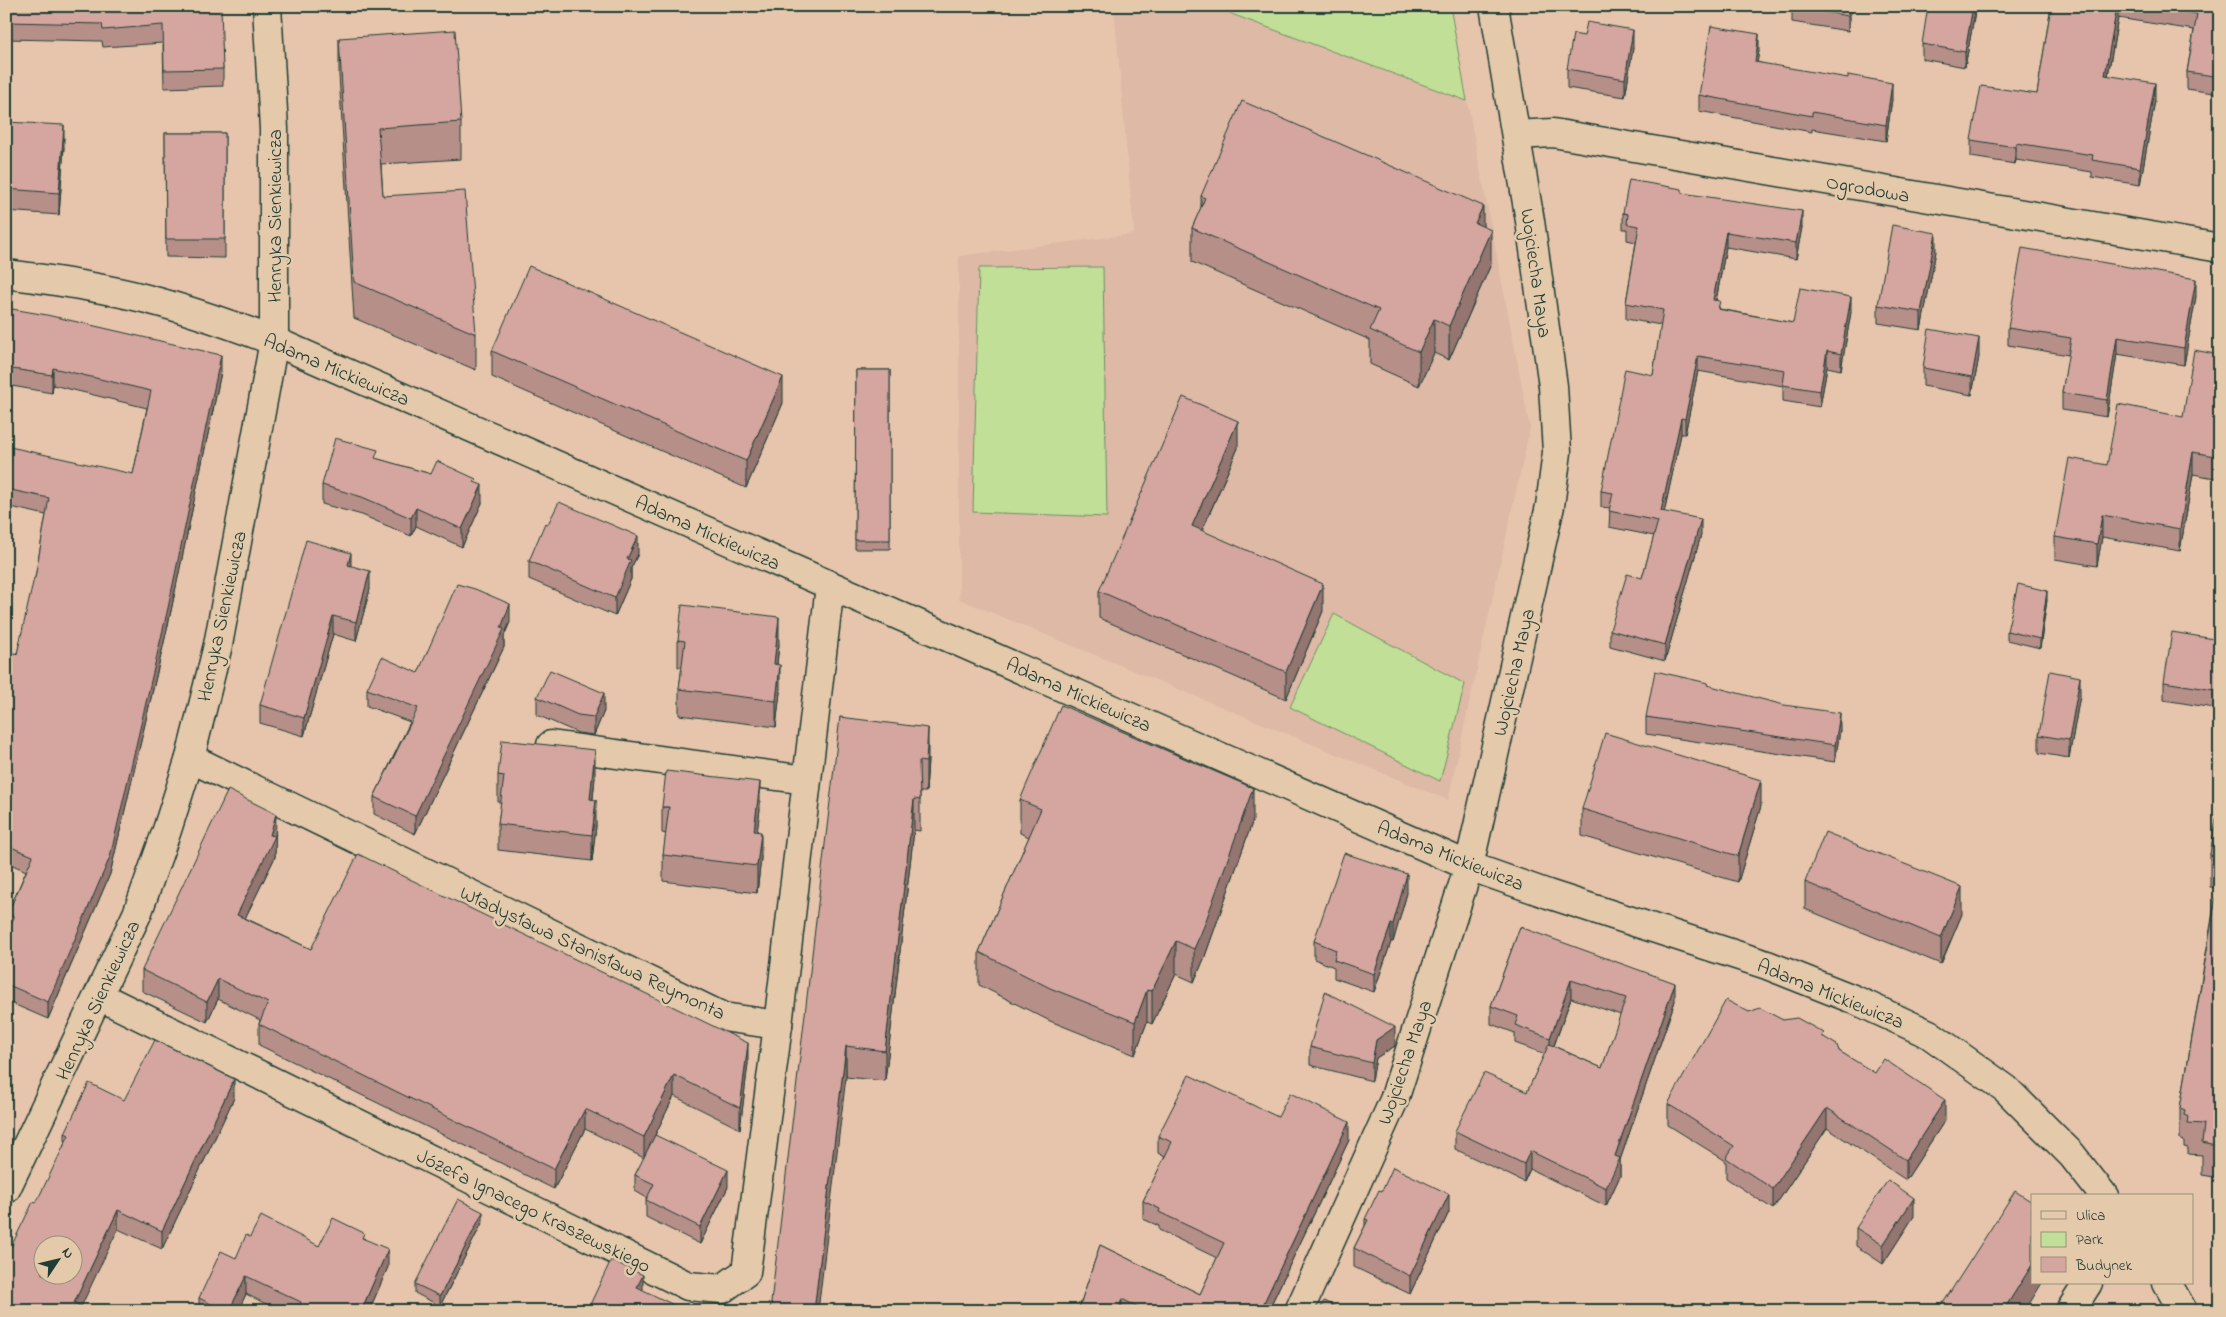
<svg xmlns="http://www.w3.org/2000/svg" width="2226" height="1317" font-family="'Indie Flower',sans-serif">
	<rect width="100%" height="100%" fill="#e7c5ac"/>
	<filter id="ink" filterUnits="userSpaceOnUse"><feTurbulence type="fractalNoise" baseFrequency=".02" numOctaves="2"/><feDisplacementMap in="SourceGraphic" scale="10" xChannelSelector="R" yChannelSelector="G"/><feConvolveMatrix kernelMatrix="1 2 1 2 8 2 1 2 1" color-interpolation-filters="sRGB"/></filter>
	<g filter="url(#ink)">
		<polygon fill="#ddb9a6" points="1114,6 1216,6 1234,15 1467,101 1530,428 1448,800 959,599 959,256 1134,234"/>
		<g fill="#c1df97" stroke="#708e66">
			<polygon points="1216,6 1450,6 1467,101 1234,15"/>
			<polygon points="1103,267 1107,517 973,512 979,268"/>
			<polygon points="1334,614 1465,684 1440,781 1290,707"/>
		</g>
		<g fill="none" stroke-linecap="round" stroke-linejoin="round">
			<defs>
				<g id="street">
					<polyline points="1516,135 1553,133 2220,248"/>
					<path d="M6 274C53 280 101 287 147 299 190 310 232 325 274 341L1469 866 1548 894 1767 965 1853 999 1929 1034 2006 1089 2072 1155 2104 1196"/>
					<polyline points="551,745 806,780"/>
					<polyline points="190,758 723,1017 778,1025"/>
					<polyline points="99,996 688,1286 722,1289 746,1272 778,1025 830,586"/>
					<polyline points="6,1189 137,914 167,830 190,758 218,645 274,341 274,129 267,6"/>
					<polyline points="2167,1283 2183,1311"/>
					<polyline points="1299,1311 1394,1100 1469,866 1550,506 1557,452 1553,386 1530,221 1494,6"/>
					<polyline points="2070,1311 2088,1283"/>
				</g>
			</defs>
			<use href="#street" stroke="#1f3d34" stroke-width="31"/>
			<use href="#street" stroke="#e4c9ab" stroke-width="28"/>
		</g>
		<g fill="#b68f89" stroke="#1f3d34" fill-rule="evenodd">
			<polygon points="6,6 218,6 223,69 223,86 164,88 163,43 103,47 102,41 6,39"/>
			<polygon points="1792,6 1852,6 1848,31 1792,22"/>
			<polygon points="1976,6 1965,67 1922,59 1922,44"/>
			<polygon points="2051,6 2220,6 2220,94 2187,89 2187,72 2194,30 2118,18 2108,76 2155,100 2140,185 2092,177 2092,172 2016,160 2015,164 1971,157 1971,140 2037,94"/>
			<polygon points="1584,36 1633,48 1625,97 1567,88 1567,69"/>
			<polygon points="339,38 461,122 461,159 381,164 383,196 476,334 476,370 354,318 339,75"/>
			<polygon points="1759,51 1757,62 1892,99 1886,141 1812,129 1812,132 1699,111 1699,95"/>
			<polygon points="6,122 64,147 59,215 6,211"/>
			<polygon points="165,133 225,133 225,258 166,257"/>
			<polygon points="1682,193 1802,227 1796,259 1726,247 1716,301 1720,309 1793,323 1851,312 1841,370 1827,367 1820,407 1783,401 1783,386 1698,371 1685,434 1681,434 1664,512 1701,535 1665,661 1610,646 1610,630 1642,578 1654,536 1609,527 1610,508 1601,507 1601,491 1653,375 1661,325 1626,319 1626,303 1636,242 1627,240 1627,229 1623,229 1623,213"/>
			<polygon points="1201,196 1483,226 1491,264 1449,360 1434,353 1419,386 1370,364 1370,340 1192,262 1192,228 1201,208"/>
			<polygon points="1936,251 1921,330 1878,323 1878,305"/>
			<polygon points="2196,296 2184,365 2117,354 2107,417 2062,410 2062,393 2069,355 2008,345 2008,328"/>
			<polygon points="6,308 221,372 168,625 110,874 48,1019 6,1001 6,936 8,931 8,913 26,871 6,862 6,651 17,654 35,578 46,515 6,506 6,465 133,474 147,408 53,385 52,393 6,385"/>
			<polygon points="492,351 783,403 746,488 492,377"/>
			<polygon points="2220,355 2220,479 2193,474 2180,551 2102,537 2097,566 2055,559 2055,537 2107,465 2183,417"/>
			<polygon points="1979,356 1972,395 1923,386 1923,368"/>
			<polygon points="856,370 890,370 890,549 855,549"/>
			<polygon points="1238,448 1202,531 1323,611 1286,699 1099,618 1099,591"/>
			<polygon points="378,459 431,474 476,483 482,503 462,547 416,526 411,536 362,515 322,504 322,485"/>
			<polygon points="548,524 638,554 631,568 631,579 615,616 529,579 529,561"/>
			<polygon points="351,566 370,589 356,641 333,634 304,736 260,723 260,705"/>
			<polygon points="2047,600 2040,648 2007,640 2007,631"/>
			<polygon points="510,622 504,636 504,647 415,834 374,814 374,797 410,722 367,706 367,689 418,673"/>
			<polygon points="678,640 779,644 777,665 780,692 776,727 679,715 679,689 682,667 678,667"/>
			<polygon points="2220,640 2220,709 2164,700 2164,682"/>
			<polygon points="2080,695 2069,758 2039,753 2039,735"/>
			<polygon points="537,697 604,711 594,735 578,733 537,715"/>
			<polygon points="840,717 928,759 926,792 920,792 920,831 914,830 885,1081 846,1077"/>
			<polygon points="1646,717 1840,730 1835,762 1646,734"/>
			<polygon points="498,775 595,777 593,799 596,826 592,861 498,850 498,824 501,802 498,802"/>
			<polygon points="2220,796 2220,1178 2202,1175 2202,1155 2188,1154 2188,1148 2184,1147 2184,1141 2180,1139 2180,1108 2217,888 2210,887 2210,855"/>
			<polygon points="1020,800 1253,820 1204,959 1194,982 1176,974 1152,1024 1147,1022 1135,1055 1050,1021 979,985 979,952 1029,837 1020,833"/>
			<polygon points="1761,806 1738,882 1582,836 1582,809"/>
			<polygon points="662,807 760,809 757,831 761,858 757,893 663,881 663,855 666,834 662,833"/>
			<polygon points="276,834 275,837 275,857 245,918 311,949 748,1063 740,1129 674,1096 655,1135 728,1187 700,1244 646,1217 646,1200 647,1198 635,1191 635,1175 644,1158 585,1129 554,1189 259,1045 259,1024 260,1020 218,999 207,1022 142,991 142,970"/>
			<polygon points="1805,882 1962,914 1941,964 1805,909"/>
			<polygon points="1407,893 1393,942 1391,942 1374,992 1334,978 1334,967 1314,959 1314,941"/>
			<path d="M1520 927 1675 1001 1620 1160V1176L1606 1206 1530 1169 1524 1182 1455 1149V1131L1527 1092 1545 1054 1515 1043V1033L1491 1024V1006ZM1571 998 1621 1015 1602 1068 1554 1046Z"/>
			<polygon points="1749,1012 1783,1020 1824,1037 1839,1051 1945,1120 1906,1180 1827,1128 1773,1209 1726,1178 1726,1161 1668,1125 1668,1104"/>
			<polygon points="1395,1046 1376,1058 1372,1081 1310,1065 1310,1047"/>
			<polygon points="234,1098 162,1249 118,1229 6,1311 65,1142 65,1133 124,1100"/>
			<polygon points="1278,1117 1349,1140 1268,1311 1078,1311 1100,1245 1200,1294 1217,1258 1159,1230 1159,1226 1143,1219 1143,1201 1165,1157 1158,1153 1158,1136"/>
			<polygon points="1449,1212 1410,1294 1354,1267 1354,1248 1365,1226 1365,1219"/>
			<polygon points="1914,1216 1883,1264 1856,1246 1856,1228"/>
			<polygon points="483,1221 440,1306 415,1293 415,1284"/>
			<polygon points="250,1237 319,1246 364,1238 388,1267 369,1311 280,1311 246,1294 238,1311 199,1311 199,1298 236,1258"/>
		</g>
		<g fill="#94746f" stroke="#1f3d34">
			<polygon points="1849,6 1852,6 1848,31 1848,16"/>
			<polygon points="1973,6 1976,6 1965,67 1965,52"/>
			<polygon points="2117,6 2118,6 2118,18 2105,92 2105,75"/>
			<polygon points="1633,30 1633,48 1625,97 1625,79"/>
			<polygon points="1759,34 1759,51 1755,78 1755,62"/>
			<polygon points="1892,83 1892,99 1886,141 1886,125"/>
			<polygon points="2155,83 2155,100 2140,185 2140,168"/>
			<polygon points="64,125 64,147 59,215 59,193"/>
			<polygon points="2016,143 2016,160 2015,164 2015,147"/>
			<polygon points="1483,206 1483,240 1475,223"/>
			<polygon points="1802,211 1802,227 1796,259 1796,243"/>
			<polygon points="1491,230 1491,264 1449,360 1449,326"/>
			<polygon points="1726,232 1726,247 1713,316 1713,300"/>
			<polygon points="1936,233 1936,251 1921,330 1921,312"/>
			<polygon points="2196,279 2196,296 2184,365 2184,348"/>
			<polygon points="1851,297 1851,312 1841,370 1841,354"/>
			<polygon points="1434,319 1434,353 1419,386 1419,352"/>
			<polygon points="2117,337 2117,354 2107,417 2107,400"/>
			<polygon points="1979,338 1979,356 1972,395 1972,377"/>
			<polygon points="1827,351 1827,367 1820,407 1820,391"/>
			<polygon points="221,355 221,372 168,625 110,874 48,1019 48,1002"/>
			<polygon points="1698,356 1698,371 1685,434 1685,419"/>
			<polygon points="53,368 53,385 52,393 52,375"/>
			<polygon points="783,377 783,403 746,488 746,461"/>
			<polygon points="1681,418 1681,434 1661,527 1661,511"/>
			<polygon points="1238,421 1238,448 1192,553 1192,526"/>
			<polygon points="2193,452 2193,474 2180,551 2180,529"/>
			<polygon points="482,485 482,503 462,547 462,529"/>
			<polygon points="416,508 416,526 411,536 411,518"/>
			<polygon points="2102,515 2102,537 2097,566 2097,544"/>
			<polygon points="1701,519 1701,535 1665,661 1665,645"/>
			<polygon points="638,536 638,554 631,568 631,579 615,616 615,598 627,559"/>
			<polygon points="351,553 351,571 348,565"/>
			<polygon points="370,571 370,589 356,641 356,622"/>
			<polygon points="1323,584 1323,611 1286,699 1286,672"/>
			<polygon points="2047,591 2047,600 2040,648 2040,639"/>
			<polygon points="510,604 510,622 504,636 504,647 415,834 415,816 501,628"/>
			<polygon points="333,616 333,634 304,736 304,718"/>
			<polygon points="779,617 779,644 774,691 774,664"/>
			<polygon points="780,665 780,692 776,727 776,701"/>
			<polygon points="2080,677 2080,695 2069,758 2069,740"/>
			<polygon points="604,693 604,711 594,735 594,717"/>
			<polygon points="1840,713 1840,730 1835,762 1835,745"/>
			<polygon points="928,728 928,759 926,792 926,762"/>
			<polygon points="595,750 595,777 590,825 590,799"/>
			<polygon points="1761,780 1761,806 1738,882 1738,856"/>
			<polygon points="760,782 760,809 754,858 754,831"/>
			<polygon points="1253,788 1253,820 1204,959 1194,982 1194,949"/>
			<polygon points="914,799 914,830 885,1081 885,1051"/>
			<polygon points="596,800 596,826 592,861 592,835"/>
			<polygon points="276,814 275,857 237,935 237,915 270,835"/>
			<polygon points="761,832 761,858 757,893 757,866"/>
			<polygon points="1407,874 1407,893 1393,942 1393,924"/>
			<polygon points="1962,887 1962,914 1941,964 1941,938"/>
			<polygon points="1391,924 1391,942 1374,992 1374,974"/>
			<polygon points="1176,941 1176,974 1152,1024 1152,991"/>
			<polygon points="218,979 218,999 207,1022 207,1002"/>
			<polygon points="1571,980 1571,998 1550,1056 1550,1038"/>
			<polygon points="1675,983 1675,1001 1620,1160 1620,1176 1606,1206 1606,1188 1615,1156"/>
			<polygon points="1147,990 1147,1022 1135,1055 1135,1022"/>
			<polygon points="1395,1027 1395,1046 1376,1058 1372,1081 1372,1063 1376,1040"/>
			<polygon points="748,1043 748,1063 740,1129 740,1108"/>
			<polygon points="846,1046 846,1077 818,1311 814,1311"/>
			<polygon points="12,1075 12,1093 6,1105 6,1087"/>
			<polygon points="674,1075 674,1096 644,1158 644,1137"/>
			<polygon points="234,1079 234,1098 162,1249 162,1231"/>
			<polygon points="1945,1100 1945,1120 1906,1180 1906,1160"/>
			<polygon points="1827,1108 1827,1128 1773,1209 1773,1189"/>
			<polygon points="585,1109 585,1129 554,1189 554,1169"/>
			<polygon points="1349,1122 1349,1140 1268,1311 1260,1311"/>
			<polygon points="1530,1151 1530,1169 1524,1182 1524,1164"/>
			<polygon points="728,1170 728,1187 700,1244 700,1227"/>
			<polygon points="1449,1194 1449,1212 1410,1294 1410,1276"/>
			<polygon points="1914,1198 1914,1216 1883,1264 1883,1245"/>
			<polygon points="118,1210 118,1229 79,1311 74,1303"/>
			<polygon points="483,1212 483,1221 440,1306 440,1296"/>
			<polygon points="388,1249 388,1267 369,1311 361,1311"/>
			<polygon points="2032,1265 2032,1283 2042,1283 2025,1311 2003,1311"/>
			<polygon points="643,1275 643,1296 637,1287"/>
			<polygon points="246,1276 246,1294 238,1311 229,1311"/>
			<polygon points="1122,1299 1122,1311 1118,1311"/>
		</g>
		<g fill="#d4a69f" stroke="#1f3d34" fill-rule="evenodd">
			<polygon points="6,6 221,7 223,69 164,70 163,25 103,30 102,24 6,22"/>
			<polygon points="1792,6 1849,6 1848,16"/>
			<polygon points="1928,6 1973,6 1965,52 1922,44"/>
			<polygon points="2051,6 2117,6 2105,75 2155,83 2140,168 2092,160 2093,155 2016,143 2015,147 1971,140 1981,86 2037,94"/>
			<polygon points="2151,6 2220,6 2220,77 2187,72 2197,14"/>
			<polygon points="1587,22 1633,30 1625,79 1567,69 1573,34 1584,36"/>
			<polygon points="1711,26 1759,34 1755,62 1848,78 1848,75 1892,83 1886,125 1812,112 1812,116 1699,95"/>
			<polygon points="455,30 461,122 378,128 383,196 465,191 476,334 354,282 339,38"/>
			<polygon points="1242,101 1483,206 1475,223 1491,230 1449,326 1434,319 1419,352 1370,330 1379,310 1192,228 1205,198 1201,196"/>
			<polygon points="6,122 64,125 59,193 6,189"/>
			<polygon points="165,133 225,133 225,239 166,239"/>
			<polygon points="1629,180 1682,189 1682,193 1802,211 1796,243 1726,232 1713,300 1720,301 1718,309 1793,323 1800,288 1851,297 1841,354 1827,351 1820,391 1783,385 1785,370 1698,356 1685,419 1681,418 1661,511 1701,519 1665,645 1610,630 1627,574 1642,578 1658,521 1609,511 1613,493 1601,491 1625,369 1653,375 1663,310 1626,303 1639,226 1627,224 1628,214 1623,213"/>
			<polygon points="1892,225 1936,233 1921,312 1878,305"/>
			<polygon points="2022,248 2196,279 2184,348 2117,337 2107,400 2062,393 2071,338 2008,328"/>
			<polygon points="529,266 783,377 746,461 492,351"/>
			<polygon points="6,308 47,315 221,355 168,608 110,857 48,1002 6,984 6,936 14,917 8,913 33,856 6,845 6,651 17,654 34,578 35,578 49,498 6,489 6,465 10,447 133,474 151,391 53,368 52,375 6,368"/>
			<polygon points="1929,329 1979,338 1972,377 1923,368"/>
			<polygon points="2194,350 2220,355 2220,457 2193,452 2180,529 2102,515 2097,544 2055,537 2069,458 2107,465 2118,404 2183,417"/>
			<polygon points="856,370 890,370 890,540 855,540"/>
			<polygon points="1183,397 1238,421 1192,526 1323,584 1286,672 1099,591"/>
			<polygon points="335,438 378,450 375,458 431,474 437,461 476,479 474,482 482,485 462,529 416,508 411,518 362,497 322,485"/>
			<polygon points="559,502 638,536 627,559 631,560 615,598 529,561 545,523 548,524"/>
			<polygon points="306,540 351,553 348,565 370,571 356,622 333,616 304,718 260,705"/>
			<polygon points="457,584 475,589 510,604 501,628 504,629 415,816 374,797 418,708 367,689 382,657 418,673"/>
			<polygon points="2018,584 2047,591 2040,639 2007,631"/>
			<polygon points="682,605 779,617 774,664 780,665 776,701 679,689 685,641 678,640"/>
			<polygon points="2172,632 2220,640 2220,691 2164,682"/>
			<polygon points="550,670 604,693 594,717 578,715 537,697"/>
			<polygon points="1655,671 1708,683 1707,685 1784,705 1840,713 1835,745 1646,717"/>
			<polygon points="2050,671 2080,677 2069,740 2039,735"/>
			<polygon points="1061,705 1253,788 1204,926 1194,949 1176,941 1152,991 1147,990 1135,1022 1050,988 979,952 1041,809 1020,800"/>
			<polygon points="840,717 928,728 926,762 919,761 920,800 914,799 885,1051 846,1046 814,1311 770,1311"/>
			<polygon points="1605,733 1761,780 1738,856 1582,809"/>
			<polygon points="502,740 595,750 590,799 596,800 592,835 498,824 504,776 498,775"/>
			<polygon points="666,771 760,782 754,831 761,832 757,866 663,855 669,807 662,807"/>
			<polygon points="228,790 276,814 270,835 275,836 237,915 311,949 358,854 748,1043 740,1108 674,1075 644,1137 585,1109 554,1169 259,1024 268,1003 218,979 207,1002 142,970"/>
			<polygon points="2220,796 2220,857 2210,855"/>
			<polygon points="1825,832 1962,887 1941,938 1805,882"/>
			<polygon points="1344,853 1407,874 1393,924 1391,924 1374,974 1334,960 1336,950 1314,941"/>
			<polygon points="2220,874 2220,1147 2202,1143 2204,1124 2188,1123 2189,1117 2184,1115 2185,1110 2180,1108"/>
			<polygon points="1520,927 1675,983 1615,1156 1620,1158 1606,1188 1530,1151 1524,1164 1455,1131 1484,1073 1527,1092 1549,1044 1602,1068 1626,998 1571,980 1550,1038 1515,1025 1518,1016 1491,1006"/>
			<polygon points="1325,992 1395,1027 1376,1040 1372,1063 1310,1047"/>
			<polygon points="1726,1000 1749,1012 1760,1008 1783,1020 1797,1018 1824,1033 1822,1036 1837,1045 1839,1051 1875,1073 1884,1059 1945,1100 1906,1160 1827,1108 1773,1189 1726,1158 1734,1146 1668,1104"/>
			<path d="M155 1040 234 1079 162 1231 118 1210 74 1303 89 1311H6V1257L33 1202 36 1203 69 1135 65 1133 89 1083 124 1100ZM42 1244H72V1274H42Z"/>
			<polygon points="6,1072 12,1075 6,1087"/>
			<polygon points="1189,1075 1278,1117 1290,1093 1349,1122 1260,1311 1146,1311 1122,1299 1118,1311 1078,1311 1100,1245 1200,1294 1224,1243 1159,1212 1160,1209 1143,1201 1172,1142 1158,1136"/>
			<polygon points="655,1135 728,1170 700,1227 646,1200 654,1184 635,1175"/>
			<polygon points="1393,1167 1449,1194 1410,1276 1354,1248 1368,1220 1365,1219 1379,1190 1382,1191"/>
			<polygon points="1888,1180 1914,1198 1883,1245 1856,1228"/>
			<polygon points="2015,1191 2032,1202 2032,1265 2003,1311 1938,1311"/>
			<polygon points="458,1199 483,1212 440,1296 415,1284"/>
			<polygon points="261,1216 319,1246 333,1218 364,1233 362,1238 388,1249 361,1311 297,1311 301,1302 246,1276 229,1311 225,1311 199,1298 221,1251 236,1258 246,1235 250,1237"/>
			<polygon points="611,1260 643,1275 637,1287 686,1311 587,1311"/>
			<polygon points="1324,1301 1343,1311 1319,1311"/>
		</g>
	</g>
	<g text-anchor="middle" stroke-width="5" stroke-linejoin="round" paint-order="stroke">
		<g font-size="20" fill="#1f3d34" stroke="#e4c9ab">
			<text transform="translate(1868 188) rotate(10)" y="7">Ogrodowa</text>
			<text transform="translate(274 216) rotate(-90)" y="7">Henryka Sienkiewicza</text>
			<text transform="translate(1537 273) rotate(82)" y="7">Wojciecha Maya</text>
			<text transform="translate(337 369) rotate(23)" y="7">Adama Mickiewicza</text>
			<text transform="translate(708 532) rotate(24)" y="7">Adama Mickiewicza</text>
			<text transform="translate(221 616) rotate(-78)" y="7">Henryka Sienkiewicza</text>
			<text transform="translate(1513 672) rotate(-77)" y="7">Wojciecha Maya</text>
			<text transform="translate(1079 694) rotate(24)" y="7">Adama Mickiewicza</text>
			<text transform="translate(1451 855) rotate(22)" y="7">Adama Mickiewicza</text>
			<text transform="translate(593 952) rotate(25)" y="7">Władysława Stanisława Reymonta</text>
			<text transform="translate(1831 993) rotate(22)" y="7">Adama Mickiewicza</text>
			<text transform="translate(97 1000) rotate(-65)" y="7">Henryka Sienkiewicza</text>
			<text transform="translate(1404 1062) rotate(-71)" y="7">Wojciecha Maya</text>
			<text transform="translate(534 1210) rotate(26)" y="7">Józefa Ignacego Kraszewskiego</text>
		</g>
	</g>
	<rect width="2226" height="1317" fill="none" stroke="#e4c9ab" stroke-width="25"/>
	<rect x="12" y="12" width="2201" height="1292" fill="none" stroke="#1f3d34" stroke-width="2" filter="url(#ink)"/>
	<rect x="2031" y="1194" width="162" height="90" fill="#e4c9ab" stroke="#95917b"/>
	<rect x="2041" y="1211" width="25" height="8" fill="#e4c9ab" stroke="#95917b"/>
	<text x="2076" y="1220" font-size="15" fill="#1f3d34">Ulica</text>
	<rect x="2041" y="1232" width="25" height="15" fill="#c1df97" stroke="#95917b"/>
	<text x="2076" y="1244" font-size="15" fill="#1f3d34">Park</text>
	<rect x="2041" y="1257" width="25" height="15" fill="#d4a69f" stroke="#95917b"/>
	<text x="2076" y="1270" font-size="15" fill="#1f3d34">Budynek</text>
	<g transform="translate(58 1260) rotate(55)"><circle r="24" fill="#e4c9ab" stroke="#95917b"/>
	<path d="M0-4L9 19L0 12L-9 19Z" fill="#1f3d34"/>
	<text y="-8" font-size="14" font-weight="bold" text-anchor="middle" fill="#1f3d34">N</text>
	</g>
</svg>
